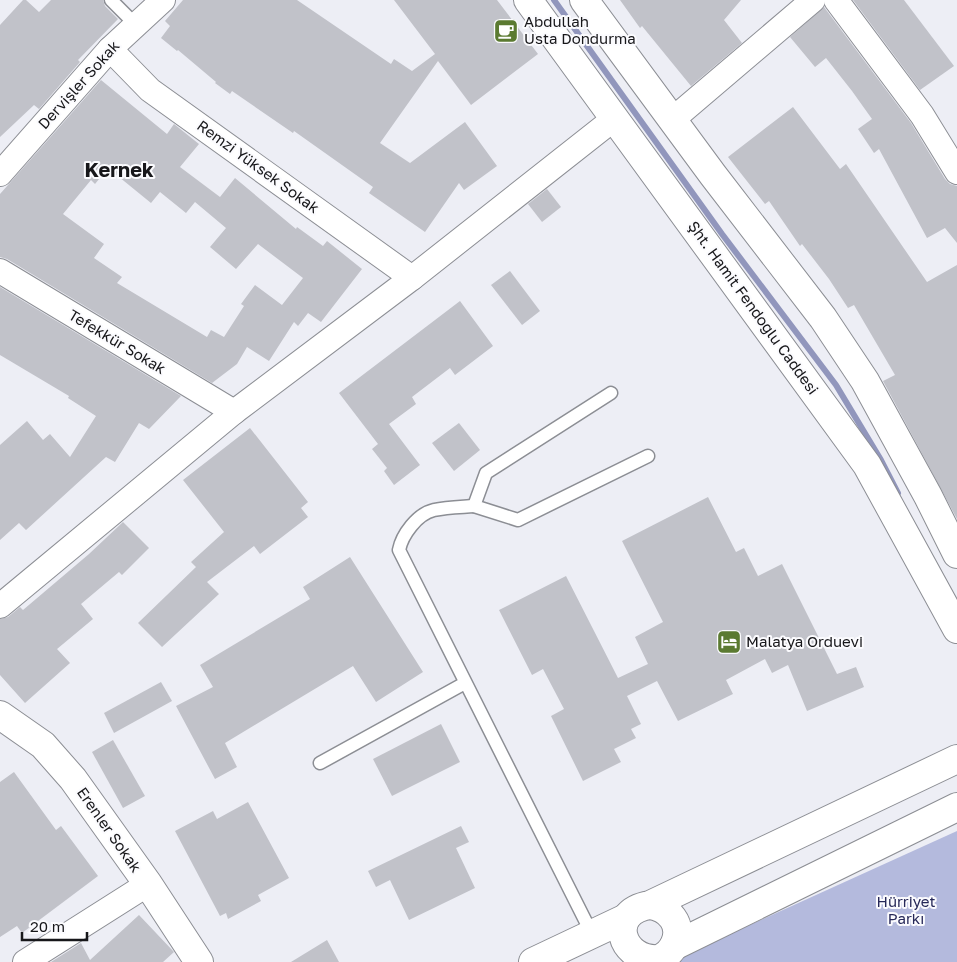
<svg xmlns="http://www.w3.org/2000/svg" width="957" height="962" font-family="'Golos Text',sans-serif">
	<rect width="100%" height="100%" fill="#edeef5"/>
	<polygon fill="#b4badd" points="957,831 957,962 668,962"/>
	<g fill="none" stroke-linecap="round" stroke-linejoin="round">
		<polyline stroke="#9196bc" stroke-width="6" points="554,0 722,234 836,385 881,460 898,493"/>
	</g>
	<g fill="#c1c2c9" fill-rule="evenodd">
		<polygon points="23,0 26,0 39,12 51,0 103,0 105,6 118,19 78,60 80,62 39,109 34,105 0,137 0,25"/>
		<polygon points="183,0 297,0 391,64 394,59 412,71 435,54 394,0 497,0 538,54 471,105 438,61 380,143 410,163 465,122 497,166 464,190 459,183 425,232 369,193 373,187 294,131 293,133 232,91 230,94 215,83 216,82 178,50 177,51 161,38 170,26 165,21"/>
		<polygon points="620,0 741,0 724,20 742,43 691,86 642,26 640,28"/>
		<polygon points="853,0 904,0 954,66 920,90"/>
		<polygon points="824,7 911,123 945,179 950,184 957,186 957,243 945,228 927,238 879,149 874,153 858,129 872,119 852,91 826,58 815,67 790,37"/>
		<path d="M101 80 167 134 174 124 199 144 180 167 220 197 235 178 296 229 297 227 323 246 327 241 362 269 321 322 308 313 298 326 294 322 269 361 247 347 237 364 212 383 7 259 0 257V194ZM108 168 151 203 160 192 186 213 195 202 226 228 210 247 236 269 258 244 303 278 282 305 255 285 241 304 244 306 224 337 211 330 207 337 117 283 122 277 94 258 104 244 63 214 91 180 95 184Z"/>
		<polygon points="793,107 840,169 846,164 927,282 957,265 957,519 883,381 895,375 854,305 848,308 829,279 802,244 800,246 769,201 765,204 728,157"/>
		<polygon points="547,189 561,207 542,222 528,204"/>
		<polygon points="510,271 540,311 522,325 491,285"/>
		<polygon points="0,287 181,396 149,429 139,423 115,462 106,457 26,530 19,523 0,540 0,445 27,421 43,440 50,434 70,457 96,416 68,398 69,396 0,355"/>
		<polygon points="460,301 493,346 455,375 450,368 412,397 416,404 389,424 420,465 394,485 384,471 387,468 372,449 378,444 339,393"/>
		<polygon points="459,423 480,450 454,471 432,443"/>
		<polygon points="250,428 308,502 301,508 308,517 260,554 254,546 207,582 219,594 162,647 138,623 196,567 191,562 224,532 183,480"/>
		<polygon points="708,497 736,552 744,548 758,576 782,564 837,674 856,667 864,687 807,711 788,665 772,673 765,659 726,680 733,694 678,721 657,681 627,696 641,724 631,729 636,738 614,749 621,762 583,781 551,716 564,709 543,669 532,675 499,610 566,576 618,678 648,664 635,637 663,622 622,541"/>
		<polygon points="123,522 149,548 122,575 119,572 81,604 93,619 57,649 70,663 25,703 0,675 0,619 8,617 20,607 23,610 89,554"/>
		<polygon points="350,557 423,672 376,702 353,666 225,743 237,767 215,779 176,706 213,687 200,665 310,599 303,587"/>
		<polygon points="161,682 172,701 114,733 104,713"/>
		<polygon points="441,724 460,762 392,796 373,759"/>
		<polygon points="113,740 145,796 123,808 92,752"/>
		<polygon points="14,772 56,830 61,826 98,876 22,933 17,926 0,937 0,782"/>
		<polygon points="248,802 289,878 258,895 261,901 228,919 226,913 220,916 175,831 213,811 217,819"/>
		<polygon points="461,826 469,842 456,848 475,888 409,920 390,880 376,887 368,871"/>
		<polygon points="139,915 174,952 163,962 51,962 81,943 90,960"/>
		<polygon points="327,940 339,962 291,962"/>
	</g>
	<g fill="none" stroke-linecap="round" stroke-linejoin="round">
		<defs>
			<g id="lane">
				<polyline points="111,0 136,25"/>
				<polyline points="611,393 486,473 474,506 518,520 648,456"/>
				<path d="M474 506C461 507 447 507 434 510 417 514 402 535 399 550L592 934"/>
				<polyline points="320,763 465,683"/>
			</g>
			<g id="street">
				<polyline points="836,0 922,115 957,172"/>
				<polyline points="110,49 150,90 412,278"/>
				<polyline points="672,120 813,0"/>
				<polyline points="0,174 110,49 163,0"/>
				<polyline points="0,271 234,412"/>
				<polyline points="0,606 234,412 412,278 615,118"/>
				<polyline points="25,962 148,884"/>
			</g>
			<g id="secondary">
				<polyline points="528,0 867,465 957,629"/>
				<polyline points="584,0 713,175 823,318 865,381 928,496 957,554"/>
				<polyline points="0,715 43,745 73,779 148,884 199,962"/>
				<path d="M650 905C669 908 683 924 675 943 672 951 666 956 659 959 621 962 605 912 650 905L957 759"/>
				<polyline points="674,946 957,807"/>
				<polyline points="533,962 626,918"/>
			</g>
		</defs>
		<use href="#lane" stroke="#8c8e94" stroke-width="15"/>
		<use href="#street" stroke="#8c8e94" stroke-width="26"/>
		<use href="#secondary" stroke="#8c8e94" stroke-width="30"/>
		<use href="#lane" stroke="#fff" stroke-width="12"/>
		<use href="#street" stroke="#fff" stroke-width="24"/>
		<use href="#secondary" stroke="#fff" stroke-width="28"/>
	</g>
	<defs>
		<symbol id="cafe-square" viewBox="-11 -11 22 22"><rect x="-9" y="-9" width="18" height="18" rx="4" fill="#5b7a31" stroke="#fbfbfe"/><path d="M-5.5-4.5H6V0H3Q3 3.5 0 3.5H-2.5Q-5.5 3.5-5.5 0ZM3-3.2v2h1.7v-2ZM-6 4.5H4V6H-6Z" fill="#fff"/></symbol>
		<symbol id="hotel-square" viewBox="-11 -11 22 22"><rect x="-9" y="-9" width="18" height="18" rx="4" fill="#5b7a31" stroke="#fbfbfe"/><path d="M-6-4.5h1.5V1H6V5H4.5V3h-9V5H-6ZM-4 0a1.8 1.8 0 1 1 3.6 0ZM.5 0V-2.5h3Q6-2.5 6 0Z" fill="#fff"/></symbol>
	</defs>
	<g fill-rule="evenodd">
		<use href="#cafe-square" x="492" y="17" width="28" height="28"/>
		<use href="#hotel-square" x="715" y="628" width="28" height="28"/>
	</g>
	<g text-anchor="middle" stroke-width="4" stroke-linejoin="round" paint-order="stroke">
		<g font-size="15" fill="#17171a" stroke="#fbfbfe" text-anchor="start">
			<text x="524" y="27">Abdullah<tspan x="524" dy="17">Usta Dondurma</tspan></text>
			<text x="746" y="647">Malatya Orduevi</text>
		</g>
		<g font-size="15" fill="#17171a" stroke="#fbfbfe">
			<text transform="translate(79 85) rotate(-48)" y="5">Dervişler Sokak</text>
			<text transform="translate(258 167) rotate(36)" y="5">Remzi Yüksek Sokak</text>
			<text transform="translate(753 308) rotate(54)" y="5">Şht. Hamit Fendoğlu Caddesi</text>
			<text transform="translate(117 342) rotate(31)" y="5">Tefekkür Sokak</text>
			<text transform="translate(109 830) rotate(55)" y="5">Erenler Sokak</text>
		</g>
		<g font-size="15" fill="#262858" stroke="#fbfbfe">
			<text x="906" y="907">Hürriyet<tspan x="906" dy="17">Parkı</tspan></text>
		</g>
		<g font-size="20" font-weight="bold" fill="#17171a" stroke="#fbfbfe">
			<text x="119" y="177">Kernek</text>
		</g>
	</g>
	<path d="M22 932v8h65v-8" fill="none" stroke="#17171a" stroke-width="2.5"/>
	<text x="30" y="932" font-size="15" fill="#17171a" stroke="#fbfbfe" stroke-width="4" paint-order="stroke">20 m</text>
</svg>
